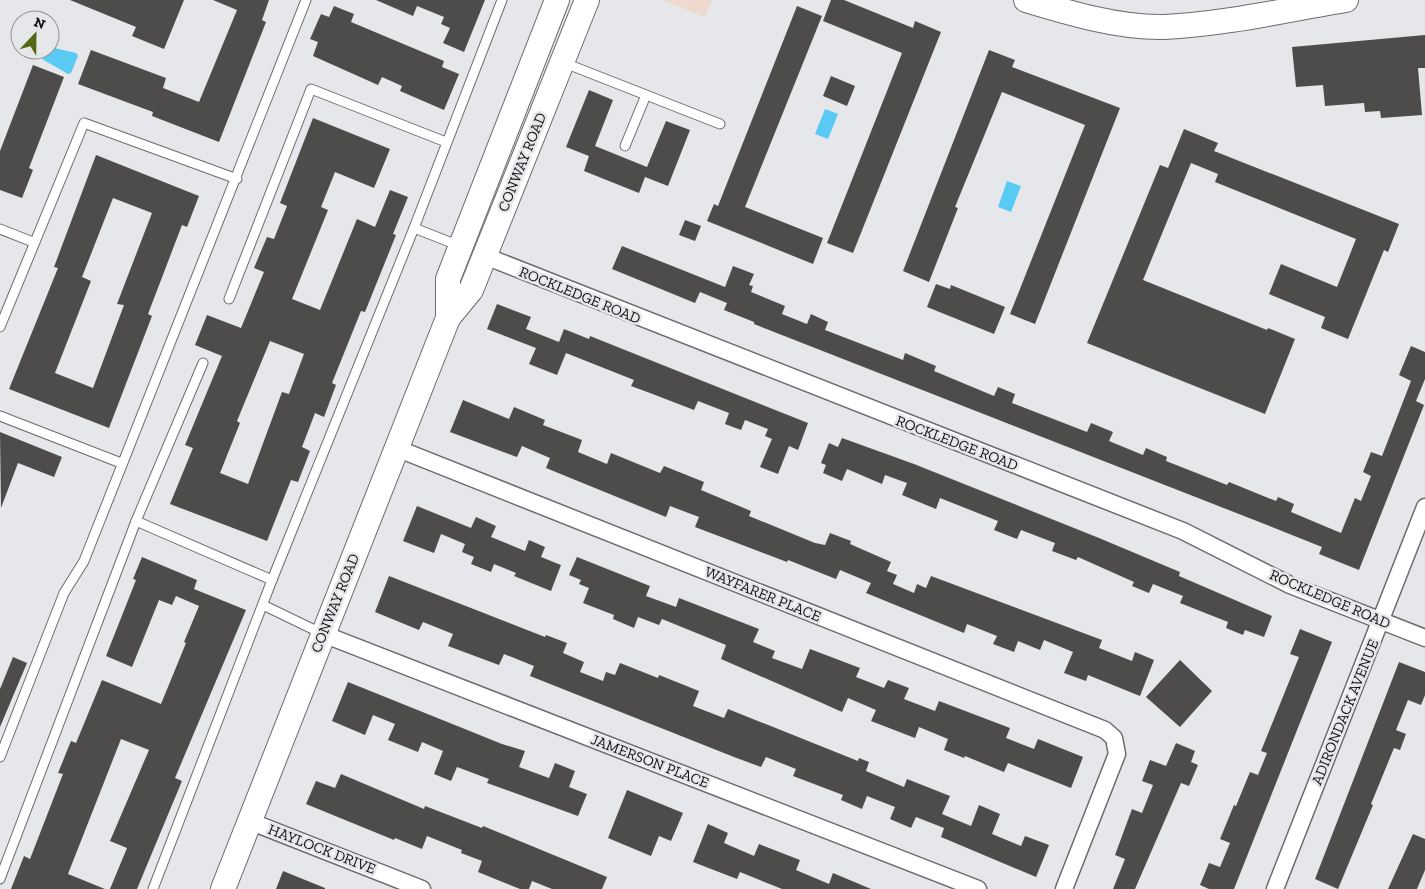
<svg xmlns="http://www.w3.org/2000/svg" width="1425" height="889" font-family="'Zilla Slab',serif">
	<rect width="100%" height="100%" fill="#e6e7ea"/>
	<polygon fill="#efd8cc" points="662,0 712,0 705,17"/>
	<g fill="#59caf4">
		<polygon points="50,47 76,53 78,56 71,73 68,74 42,59 44,50 50,50"/>
		<polygon points="825,109 838,114 828,139 815,134"/>
		<polygon points="1007,181 1021,186 1011,212 998,207"/>
	</g>
	<g fill="#4e4b4b" fill-rule="evenodd">
		<polygon points="70,0 184,0 164,49 132,36 136,27"/>
		<polygon points="213,0 269,0 262,20 266,22 219,142 152,116 153,112 78,84 91,50 166,78 163,88 199,102 237,10"/>
		<polygon points="376,0 485,0 464,52 443,43 450,28 441,24 444,17 417,6 413,16"/>
		<polygon points="831,0 844,0 913,28 915,21 941,32 853,253 827,243 902,53 823,21"/>
		<polygon points="334,6 354,14 351,22 444,61 442,67 459,74 444,110 400,91 402,86 382,77 378,85 313,56 318,42 310,39 321,14 329,17"/>
		<polygon points="797,6 822,16 745,207 823,238 813,264 707,221 714,204 718,206"/>
		<polygon points="1425,35 1425,68 1418,68 1422,115 1381,118 1380,111 1365,112 1364,103 1325,106 1323,85 1296,87 1292,47"/>
		<polygon points="989,50 1015,60 1012,67 1120,108 1035,324 1010,314 1085,125 1002,92 955,207 958,208 929,282 903,271"/>
		<polygon points="33,65 64,77 29,168 33,170 22,198 0,190 0,151"/>
		<polygon points="831,76 855,86 847,106 823,96"/>
		<polygon points="589,90 613,100 595,146 647,167 666,121 690,130 668,186 645,177 639,193 584,171 589,156 566,147"/>
		<path d="M313 118 390 149 374 188 335 172 321 207 328 210 292 299 320 310 357 219 375 227 390 190 408 197 393 234 396 235 365 312 361 311 332 383 336 385 324 417 315 413 302 447 310 451 298 482 291 480 267 541 170 504 193 448 185 445 222 356 195 345 207 315 241 328 264 272 254 268 267 237 274 239 287 206 280 203ZM270 341 304 354 289 394 282 392 248 484 220 473 240 423 237 421Z"/>
		<polygon points="1184,129 1218,143 1214,151 1399,224 1388,252 1384,250 1348,339 1321,328 1325,317 1269,294 1281,264 1337,287 1356,239 1215,182 1218,174 1191,163 1143,280 1267,330 1268,328 1295,339 1265,414 1087,343 1160,165 1168,168"/>
		<path d="M96 155 199 196 187 227 182 225 148 314 152 316 109 428 9 389 58 268 54 267ZM113 198 152 213 117 304 124 305 93 388 55 373 91 281 82 277Z"/>
		<polygon points="685,220 701,226 695,241 679,235"/>
		<polygon points="622,246 725,287 733,266 754,274 749,285 753,286 751,292 785,306 782,314 807,324 811,314 828,322 825,330 903,360 905,353 936,366 934,371 994,396 998,387 1015,394 1012,403 1087,432 1091,423 1113,432 1109,441 1143,455 1146,448 1167,457 1166,461 1227,485 1229,482 1276,501 1278,497 1294,504 1291,512 1341,533 1355,498 1361,501 1371,476 1363,472 1371,452 1382,456 1411,381 1399,375 1411,346 1425,352 1425,379 1416,401 1424,405 1359,570 1319,554 1322,547 1267,525 754,324 754,322 724,310 727,303 700,292 695,303 612,269"/>
		<polygon points="936,284 950,289 951,285 1005,307 994,334 927,307"/>
		<polygon points="497,304 531,317 526,329 559,342 564,329 589,339 590,336 808,423 798,450 789,446 778,474 760,467 772,439 765,436 768,429 745,420 741,430 725,424 729,413 698,401 694,410 650,393 631,386 634,380 566,353 557,375 529,364 536,348 487,329"/>
		<polygon points="463,400 509,419 514,407 545,420 543,425 582,440 578,452 607,464 611,453 660,473 664,466 704,482 701,490 751,511 749,516 815,543 825,545 830,533 851,541 850,544 891,562 887,571 897,575 893,584 914,593 917,584 926,588 931,576 1102,640 1099,648 1132,661 1135,652 1154,660 1140,696 1088,675 1086,681 1064,673 1073,652 1044,640 1040,650 1018,641 1014,652 993,644 997,636 967,624 964,633 866,593 871,583 840,570 836,579 788,560 787,562 695,527 699,517 670,506 666,517 546,468 550,458 522,446 517,457 450,432"/>
		<polygon points="0,432 62,457 54,477 18,463 1,508"/>
		<polygon points="842,438 914,464 1099,538 1180,572 1179,576 1272,616 1264,637 1245,630 1243,635 1226,628 1228,622 1180,603 1183,596 1153,584 1149,593 1132,586 1134,582 1078,557 1076,560 1052,551 1055,543 1021,530 1017,539 994,530 998,521 940,498 936,509 902,495 907,483 885,475 882,484 847,469 842,481 823,473 826,465 821,463 829,443 838,447"/>
		<polygon points="417,506 471,528 476,517 496,526 491,537 525,551 529,540 545,547 541,557 561,565 551,591 514,576 516,573 494,564 491,572 471,564 474,557 462,552 465,544 441,534 434,553 403,541"/>
		<polygon points="142,557 197,580 194,589 246,610 175,778 182,781 137,889 110,889 127,848 110,841 149,750 121,739 68,874 105,889 11,889 24,856 30,859 63,774 58,773 71,741 76,743 102,680 161,704 186,643 184,642 199,606 176,596 172,605 159,600 132,667 106,656 136,580 133,579"/>
		<polygon points="577,557 650,586 646,596 676,607 679,598 759,629 753,642 775,651 772,658 802,669 810,649 860,668 856,677 884,688 888,680 909,688 904,699 935,711 939,701 1010,728 1006,738 1034,749 1038,739 1083,757 1071,788 1008,763 1004,772 965,756 964,758 944,750 948,739 919,727 915,738 871,721 876,710 848,698 842,712 822,703 721,659 726,645 662,619 659,625 638,617 634,628 613,619 614,615 583,603 589,588 579,584 581,580 569,575"/>
		<polygon points="389,576 545,637 546,635 567,643 563,653 584,662 580,672 603,681 606,672 615,675 620,663 658,678 659,675 699,691 693,706 724,718 728,709 858,761 859,758 869,762 866,771 904,787 907,779 950,796 942,814 971,826 979,805 1000,814 992,834 1021,846 1025,836 1049,845 1036,877 941,837 944,828 916,817 911,828 890,819 895,807 867,796 862,809 841,800 843,795 793,776 796,769 766,757 761,767 734,757 530,676 534,666 504,654 499,665 448,646 453,634 423,622 419,630 375,612"/>
		<polygon points="1300,629 1332,642 1234,889 1209,889 1200,885 1209,863 1220,867 1230,843 1220,839 1234,805 1236,806 1250,772 1258,775 1267,753 1261,751 1299,657 1290,654"/>
		<polygon points="13,657 27,663 0,727 0,689"/>
		<polygon points="1180,660 1212,691 1180,727 1146,697"/>
		<polygon points="1399,662 1425,672 1425,695 1421,705 1408,700 1396,730 1406,734 1400,750 1394,748 1371,804 1373,805 1338,889 1315,879"/>
		<polygon points="348,682 502,744 525,751 519,767 549,778 555,763 575,771 569,787 587,794 578,816 487,783 489,779 457,767 451,781 434,774 443,751 422,742 418,752 388,740 395,724 373,715 365,735 332,721"/>
		<polygon points="1176,743 1195,751 1191,762 1198,765 1189,786 1181,783 1135,889 1113,889 1125,859 1115,855 1125,828 1132,809 1142,813 1153,785 1142,781 1150,760 1166,766"/>
		<polygon points="341,774 424,809 425,806 482,828 483,826 607,877 602,889 552,889 532,881 529,889 520,889 478,872 482,861 461,853 462,850 427,836 422,849 395,838 394,840 306,804 316,781 335,788"/>
		<polygon points="627,790 683,813 671,841 659,836 651,856 608,838"/>
		<polygon points="708,824 728,833 724,843 754,856 759,844 800,860 796,870 829,884 833,873 871,889 782,889 740,872 737,879 693,862"/>
		<polygon points="1413,834 1425,839 1425,870 1417,889 1388,889"/>
		<polygon points="283,871 325,888 325,889 276,889"/>
	</g>
	<g fill="none" stroke-linecap="round" stroke-linejoin="round">
		<defs>
			<g id="service">
				<polyline points="562,62 720,124"/>
				<polyline points="625,146 646,95"/>
				<polyline points="414,228 460,246"/>
				<polyline points="0,229 33,242"/>
				<polyline points="229,299 311,89 446,142"/>
				<polyline points="0,327 84,123 237,179"/>
				<polyline points="0,416 121,463"/>
				<polyline points="136,521 272,580"/>
				<polyline points="263,605 323,634"/>
				<polyline points="0,757 64,593 84,561 306,0"/>
				<polyline points="0,879 136,521 203,363"/>
				<polyline points="153,889 272,580 414,228 502,0"/>
			</g>
			<g id="minor">
				<polyline points="485,256 1183,531 1290,585 1425,638"/>
				<polyline points="396,448 1105,730 1114,738 1117,754 1064,889"/>
				<polyline points="323,634 978,889"/>
				<polyline points="249,821 422,889"/>
				<polyline points="1275,889 1425,507"/>
			</g>
			<g id="secondary">
				<path d="M1026 0C1069 13 1119 28 1164 27 1225 24 1286 10 1346 0"/>
				<polyline points="448,318 448,279 557,0"/>
				<polyline points="223,889 448,318 471,290 587,0"/>
			</g>
		</defs>
		<use href="#service" stroke="#6c6c6f" stroke-width="11"/>
		<use href="#minor" stroke="#6c6c6f" stroke-width="19"/>
		<use href="#secondary" stroke="#6c6c6f" stroke-width="26"/>
		<use href="#service" stroke="#fff" stroke-width="9"/>
		<use href="#minor" stroke="#fff" stroke-width="16"/>
		<use href="#secondary" stroke="#fff" stroke-width="24"/>
	</g>
	<g text-anchor="middle" stroke-width="5" stroke-linejoin="round" paint-order="stroke">
		<g font-size="15" fill="#121213" stroke="#e6e7ea">
			<text transform="translate(522 162) rotate(-68)" y="5">CONWAY ROAD</text>
			<text transform="translate(580 295) rotate(22)" y="5">ROCKLEDGE ROAD</text>
			<text transform="translate(957 443) rotate(21)" y="5">ROCKLEDGE ROAD</text>
			<text transform="translate(763 594) rotate(22)" y="5">WAYFARER PLACE</text>
			<text transform="translate(1330 599) rotate(23)" y="5">ROCKLEDGE ROAD</text>
			<text transform="translate(335 603) rotate(-68)" y="5">CONWAY ROAD</text>
			<text transform="translate(1345 712) rotate(-68)" y="5">ADIRONDACK AVENUE</text>
			<text transform="translate(650 761) rotate(21)" y="5">JAMERSON PLACE</text>
			<text transform="translate(322 849) rotate(21)" y="5">HAYLOCK DRIVE</text>
		</g>
	</g>
	<g transform="translate(35 35) rotate(22)"><circle r="24" fill="#e6e7ea" stroke="#919294"/>
	<path d="M0-4L9 19L0 12L-9 19Z" fill="#546713"/>
	<text y="-8" font-size="14" font-weight="bold" text-anchor="middle" fill="#121213">N</text>
	</g>
</svg>
